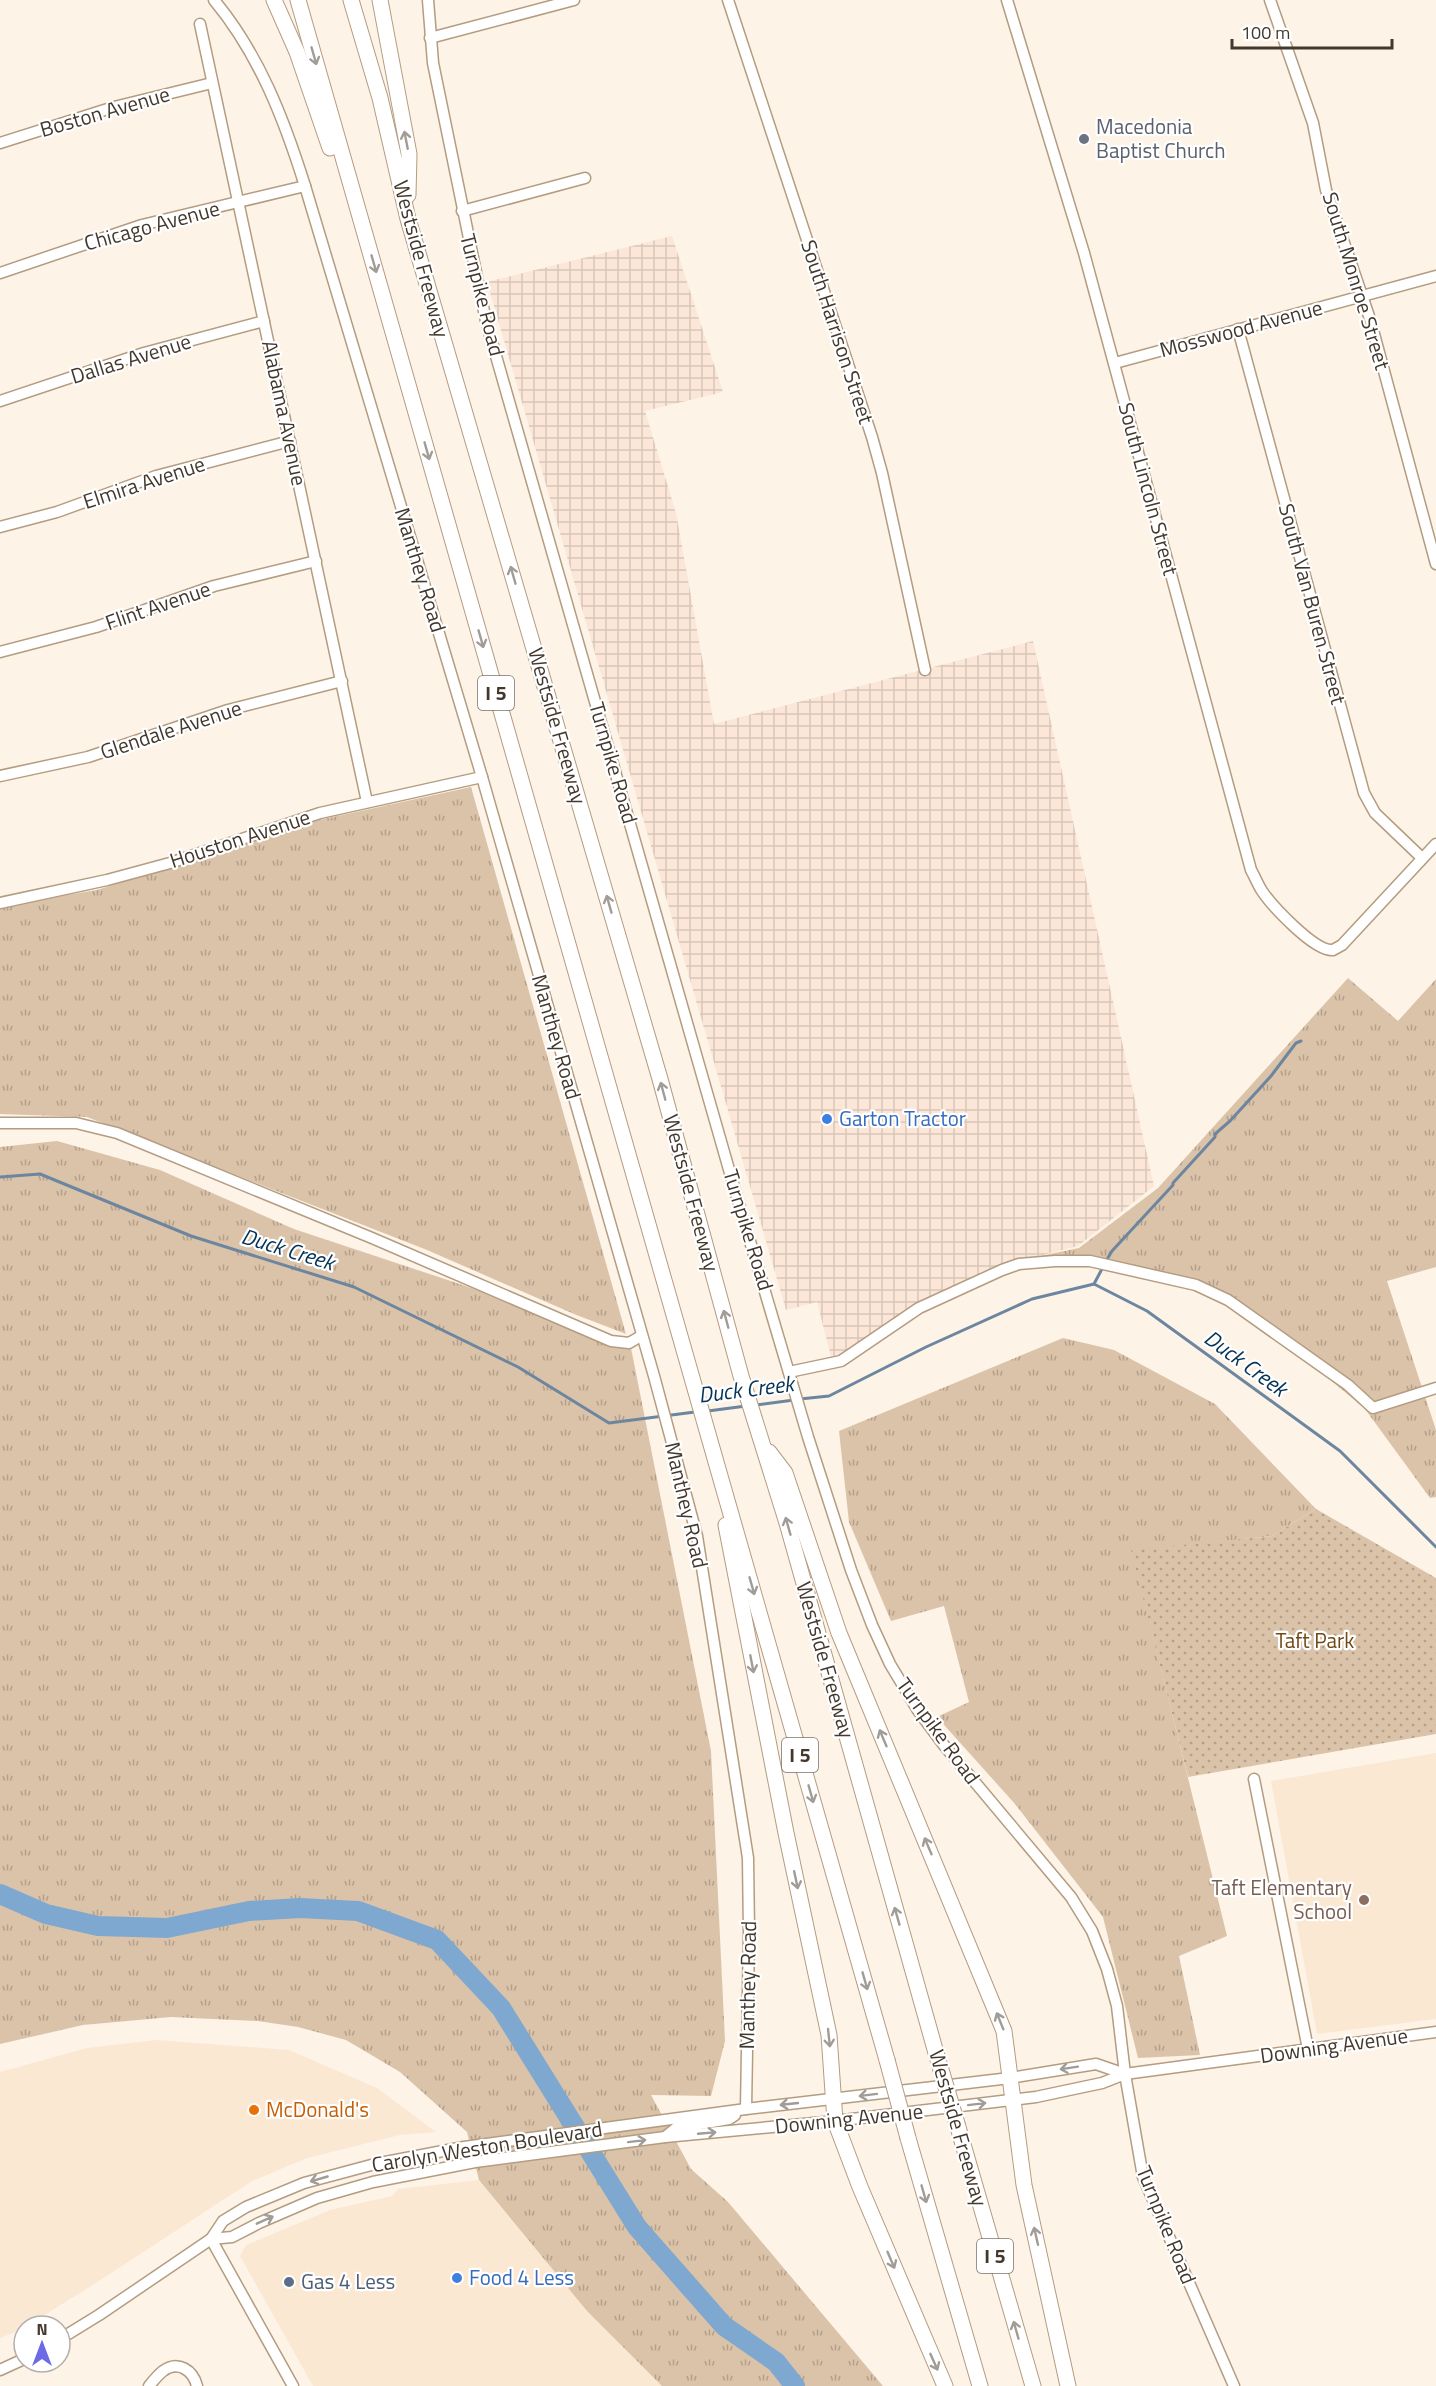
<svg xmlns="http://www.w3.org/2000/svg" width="1436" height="2386" font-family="'Titillium Web',sans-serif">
	<defs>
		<pattern id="industrial-grid" width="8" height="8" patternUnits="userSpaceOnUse" patternTransform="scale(1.5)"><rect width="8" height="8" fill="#fbe6d8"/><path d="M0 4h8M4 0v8" fill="none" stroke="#d8c6ba"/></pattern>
		<pattern id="grass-tufts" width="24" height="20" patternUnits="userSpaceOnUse" patternTransform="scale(1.5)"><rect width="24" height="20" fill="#dbc3a9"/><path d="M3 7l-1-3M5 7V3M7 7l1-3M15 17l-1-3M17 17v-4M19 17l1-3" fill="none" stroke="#b39f8a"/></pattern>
		<pattern id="park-dots" width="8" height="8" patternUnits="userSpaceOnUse" patternTransform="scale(1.5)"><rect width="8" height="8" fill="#dbc3a9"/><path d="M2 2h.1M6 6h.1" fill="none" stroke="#b39f8a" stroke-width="1.8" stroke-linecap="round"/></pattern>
	</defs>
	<rect width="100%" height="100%" fill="#fdf3e7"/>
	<g fill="#fbe8d3">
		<polygon points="1436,1753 1436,2019 1317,2034 1271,1781"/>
		<polygon points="156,2040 289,2050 377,2088 436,2132 400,2135 307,2158 252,2181 99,2281 27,2326 24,2326 22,2329 0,2338 0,2072 87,2048"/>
		<polygon points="479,2180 587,2311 662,2386 313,2386 240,2256 246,2245 330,2210 392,2196 398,2189"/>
	</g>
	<polygon fill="url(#industrial-grid)" points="672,236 723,392 645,411 676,513 714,724 1033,641 1154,1186 1078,1246 993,1268 834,1368 817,1302 786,1310 487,282"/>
	<g fill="url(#grass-tufts)">
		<polygon points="471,787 626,1334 574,1314 427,1250 87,1117 0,1114 0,906 97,890 310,822"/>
		<polygon points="1348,978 1398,1021 1436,979 1436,1267 1387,1281 1436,1430 1436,1497 1430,1498 1365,1409 1257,1318 1172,1277 1077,1265 1016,1261 1079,1248 1158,1188"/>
		<polygon points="57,1141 160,1170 294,1229 526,1306 631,1348 711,1751 725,2041 711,2096 651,2095 691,2169 728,2202 883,2386 662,2386 587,2311 479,2180 467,2132 400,2072 346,2040 298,2027 258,2021 171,2017 83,2025 0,2044 0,1147"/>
		<polygon points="1063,1338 1114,1350 1215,1404 1316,1509 1272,1536 1132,1551 1227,1936 1179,1956 1200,2055 1138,2058 1103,1917 1015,1804 937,1717 969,1702 944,1606 891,1621 849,1522 839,1431"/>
	</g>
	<polygon fill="url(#park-dots)" points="1316,1509 1436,1578 1436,1734 1188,1777 1131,1550 1272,1536"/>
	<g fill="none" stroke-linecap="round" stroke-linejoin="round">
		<g stroke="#6d869f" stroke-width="3">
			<polyline points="0,1177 40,1174 191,1236 354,1287 518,1367 609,1423 695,1412"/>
			<polyline points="1106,1261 1112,1251 1173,1185 1173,1183 1215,1137 1215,1134 1230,1121 1271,1076 1296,1043 1301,1041"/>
			<polyline points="1094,1284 1103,1267"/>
			<polyline points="800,1399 829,1396 926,1347 1032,1299 1094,1284 1147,1311 1340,1451 1436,1547"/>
			<polyline points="756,1405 794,1400"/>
			<polyline points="708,1411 746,1406"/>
		</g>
		<polyline stroke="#7fa8d0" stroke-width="20" points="0,1894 46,1914 98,1926 167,1928 249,1911 300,1908 358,1911 437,1940 501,2008 637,2227 724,2326 776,2362 795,2386"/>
		<defs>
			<g id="minor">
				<path d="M214 0C259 54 284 119 305 186L482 777 654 1376 697 1536 748 1858 749 1934 746 2109"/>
				<polyline points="428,0 433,63 486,321 736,1194 808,1437 851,1570 872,1625 890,1664 917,1709 943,1744 1071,1897 1092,1931 1107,1969 1117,2006 1125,2074 1143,2177 1234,2386"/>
				<polyline points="728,0 872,437 882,473 925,670"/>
				<path d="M1007 0 1084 253 1251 870C1255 877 1258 885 1262 891 1272 906 1315 952 1333 950L1342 945 1436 844"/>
				<polyline points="1270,0 1313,123 1326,190 1370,319 1436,564"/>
				<polyline points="200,24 367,802"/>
				<polyline points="430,38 574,0"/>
				<polyline points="0,143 114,107 212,83"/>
				<polyline points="462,211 585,178"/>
				<polyline points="0,273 142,225 305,186"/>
				<polyline points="1238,329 1364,793 1375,813 1422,858"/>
				<polyline points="1115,363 1436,276"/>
				<polyline points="0,401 144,353 264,321"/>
				<polyline points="0,527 57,512 156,476 290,441"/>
				<polyline points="0,652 96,627 214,586 316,561"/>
				<polyline points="0,776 88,757 228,710 342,681"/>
				<polyline points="0,903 107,880 170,863 320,813 482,777"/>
				<polyline points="0,1123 76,1123 117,1133 372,1238 611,1341 629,1343 641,1336"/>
				<polyline points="789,1372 841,1361 919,1308 1002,1270 1019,1264 1055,1261 1090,1261 1196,1285 1228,1300 1348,1385 1373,1408 1436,1388"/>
				<polyline points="1254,1779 1308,2049"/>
				<polyline points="665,2137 676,2128 729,2119 735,2115"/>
				<polyline points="211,2239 232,2237 259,2223 317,2198 373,2182 475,2162 665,2137 835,2121 1036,2097 1102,2083 1125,2074 1436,2032"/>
				<polyline points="211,2239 293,2386"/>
				<polyline points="60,2339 99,2315 211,2239 223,2221 246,2207 304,2183 375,2164 464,2147 746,2109 1010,2078 1096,2064 1125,2074"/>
				<polyline points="0,2370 24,2359"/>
				<path d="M149 2386C153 2381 158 2375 163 2371 178 2360 193 2370 197 2386"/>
			</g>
			<g id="highway">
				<polyline points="274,0 297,52 330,148"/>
				<polyline points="298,0 887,2060"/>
				<polyline points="351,0 380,98 408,219 660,1079 741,1376 787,1523 936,2053"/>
				<polyline points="380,0 409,154 408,195"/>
				<polyline points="769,1452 785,1473 839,1633 1004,2031 1024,2185 1068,2386"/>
				<polyline points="726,1525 786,1833 829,2035 835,2121 860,2187 945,2386"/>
				<polyline points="958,2127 1033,2386"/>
				<polyline points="908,2138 980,2386"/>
			</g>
		</defs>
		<use href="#minor" stroke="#b49c80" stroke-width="13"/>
		<use href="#highway" stroke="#b49c80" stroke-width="17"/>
		<use href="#minor" stroke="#fff" stroke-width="10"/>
		<use href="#highway" stroke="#fff" stroke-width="15"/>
		<defs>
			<g id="highway-bridge">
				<polyline points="936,2053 958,2127"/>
				<polyline points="887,2060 908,2138"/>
			</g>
		</defs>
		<use href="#highway-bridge" stroke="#b49c80" stroke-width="17" stroke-linecap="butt"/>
		<use href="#highway-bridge" stroke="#fff" stroke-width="15"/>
	</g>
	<defs><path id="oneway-shaft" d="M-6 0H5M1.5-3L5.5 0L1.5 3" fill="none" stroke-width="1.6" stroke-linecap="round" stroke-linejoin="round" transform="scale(1.5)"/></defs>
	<g stroke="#a19c96">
		<use href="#oneway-shaft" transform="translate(314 56) rotate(74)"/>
		<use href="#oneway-shaft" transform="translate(406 140) rotate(-101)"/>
		<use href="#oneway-shaft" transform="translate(374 264) rotate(74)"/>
		<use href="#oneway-shaft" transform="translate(427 451) rotate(74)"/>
		<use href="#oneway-shaft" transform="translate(513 575) rotate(-106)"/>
		<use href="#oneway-shaft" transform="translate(481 639) rotate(74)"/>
		<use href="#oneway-shaft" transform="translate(609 904) rotate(-106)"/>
		<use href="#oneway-shaft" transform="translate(663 1091) rotate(-105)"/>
		<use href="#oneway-shaft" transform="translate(726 1319) rotate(-105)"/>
		<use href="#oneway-shaft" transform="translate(788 1526) rotate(-106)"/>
		<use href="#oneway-shaft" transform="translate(752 1586) rotate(74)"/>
		<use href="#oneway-shaft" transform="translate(752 1664) rotate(79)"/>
		<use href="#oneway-shaft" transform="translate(883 1738) rotate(-113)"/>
		<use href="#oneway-shaft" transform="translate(811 1794) rotate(74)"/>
		<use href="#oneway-shaft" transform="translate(928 1846) rotate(-113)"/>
		<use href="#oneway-shaft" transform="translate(796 1880) rotate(78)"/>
		<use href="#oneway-shaft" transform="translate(897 1916) rotate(-106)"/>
		<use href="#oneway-shaft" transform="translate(865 1981) rotate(74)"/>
		<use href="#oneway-shaft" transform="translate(1000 2021) rotate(-112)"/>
		<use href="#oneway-shaft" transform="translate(829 2038) rotate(84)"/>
		<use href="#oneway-shaft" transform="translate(1069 2068) rotate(171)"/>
		<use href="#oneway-shaft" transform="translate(868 2095) rotate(173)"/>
		<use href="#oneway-shaft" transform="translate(789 2104) rotate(174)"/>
		<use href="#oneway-shaft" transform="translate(977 2104) rotate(-7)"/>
		<use href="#oneway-shaft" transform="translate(707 2133) rotate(-5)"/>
		<use href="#oneway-shaft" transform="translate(637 2141) rotate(-7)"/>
		<use href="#oneway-shaft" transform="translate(319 2179) rotate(164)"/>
		<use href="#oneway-shaft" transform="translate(924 2194) rotate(74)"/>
		<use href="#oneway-shaft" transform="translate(265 2220) rotate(-24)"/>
		<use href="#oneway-shaft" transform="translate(1036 2236) rotate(-103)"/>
		<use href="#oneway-shaft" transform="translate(891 2260) rotate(67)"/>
		<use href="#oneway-shaft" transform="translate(1016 2330) rotate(-106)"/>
		<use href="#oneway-shaft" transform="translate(934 2362) rotate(66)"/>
	</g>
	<circle fill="#6b7280" stroke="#fff" stroke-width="2" cx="1084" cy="139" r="6"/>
	<g fill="#3f7fe0" stroke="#fff" stroke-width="2">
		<circle cx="827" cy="1119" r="6"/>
		<circle cx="457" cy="2278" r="6"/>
	</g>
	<circle fill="#8d6e63" stroke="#fff" stroke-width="2" cx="1364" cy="1900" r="6"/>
	<circle fill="#e8710a" stroke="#fff" stroke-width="2" cx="254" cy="2110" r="6"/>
	<circle fill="#5c6f8a" stroke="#fff" stroke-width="2" cx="289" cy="2282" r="6"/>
	<g text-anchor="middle" stroke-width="4.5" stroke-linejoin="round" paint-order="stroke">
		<g fill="#fff" stroke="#7b746c" stroke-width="1.5">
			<rect x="478" y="676" width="36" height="34" rx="4.5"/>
			<rect x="782" y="1738" width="36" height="34" rx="4.5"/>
			<rect x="977" y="2239" width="36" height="34" rx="4.5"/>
		</g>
		<g font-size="20" font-weight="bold" fill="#43382d">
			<text x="496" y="700">I 5</text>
			<text x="800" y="1762">I 5</text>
			<text x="995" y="2263">I 5</text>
		</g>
		<g font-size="21" fill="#43382d" stroke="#fff">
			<text transform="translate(105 112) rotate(-16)" y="7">Boston Avenue</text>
			<text transform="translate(152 226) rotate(-15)" y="7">Chicago Avenue</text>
			<text transform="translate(421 259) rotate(75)" y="7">Westside Freeway</text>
			<text transform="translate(1356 281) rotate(73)" y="7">South Monroe Street</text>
			<text transform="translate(482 295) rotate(76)" y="7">Turnpike Road</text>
			<text transform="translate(1241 329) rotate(-15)" y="7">Mosswood Avenue</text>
			<text transform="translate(837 332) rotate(72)" y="7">South Harrison Street</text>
			<text transform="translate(131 359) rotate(-17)" y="7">Dallas Avenue</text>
			<text transform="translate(284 413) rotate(78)" y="7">Alabama Avenue</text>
			<text transform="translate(144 483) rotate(-18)" y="7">Elmira Avenue</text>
			<text transform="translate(1148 489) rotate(75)" y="7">South Lincoln Street</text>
			<text transform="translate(420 570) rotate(73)" y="7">Manthey Road</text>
			<text transform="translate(1312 604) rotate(75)" y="7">South Van Buren Street</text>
			<text transform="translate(158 606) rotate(-19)" y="7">Flint Avenue</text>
			<text transform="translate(557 726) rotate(74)" y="7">Westside Freeway</text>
			<text transform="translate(171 730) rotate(-18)" y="7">Glendale Avenue</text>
			<text transform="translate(613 763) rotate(74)" y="7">Turnpike Road</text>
			<text transform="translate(240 839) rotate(-18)" y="7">Houston Avenue</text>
			<text transform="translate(556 1037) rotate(74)" y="7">Manthey Road</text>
			<text transform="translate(691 1193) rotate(75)" y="7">Westside Freeway</text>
			<text transform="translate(748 1230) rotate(73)" y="7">Turnpike Road</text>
			<text transform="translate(686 1505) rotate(77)" y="7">Manthey Road</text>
			<text transform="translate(825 1660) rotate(74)" y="7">Westside Freeway</text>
			<text transform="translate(938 1731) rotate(54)" y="7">Turnpike Road</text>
			<text transform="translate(748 1985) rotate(-89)" y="7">Manthey Road</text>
			<text transform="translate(1334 2046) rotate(-8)" y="7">Downing Avenue</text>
			<text transform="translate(849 2119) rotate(-6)" y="7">Downing Avenue</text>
			<text transform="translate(958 2128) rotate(74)" y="7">Westside Freeway</text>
			<text transform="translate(487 2147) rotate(-9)" y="7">Carolyn Weston Boulevard</text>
			<text transform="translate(1166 2225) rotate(68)" y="7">Turnpike Road</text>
		</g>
		<g font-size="21" fill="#5b616d" stroke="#fff" text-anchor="start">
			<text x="1096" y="134">Macedonia<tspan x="1096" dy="24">Baptist Church</tspan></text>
		</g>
		<g font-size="21" fill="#366cbe" stroke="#fff" text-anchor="start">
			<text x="839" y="1126">Garton Tractor</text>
			<text x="469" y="2285">Food 4 Less</text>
		</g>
		<g font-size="21" fill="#6f4a16" stroke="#fff">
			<text x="1315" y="1648">Taft Park</text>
		</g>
		<g font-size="21" fill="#785e54" stroke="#fff" text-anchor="end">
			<text x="1352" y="1895">Taft Elementary<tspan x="1352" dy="24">School</tspan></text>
		</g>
		<g font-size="21" fill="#c56008" stroke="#fff" text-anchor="start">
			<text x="266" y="2117">McDonald's</text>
		</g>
		<g font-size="21" fill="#4e5e75" stroke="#fff" text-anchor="start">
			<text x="301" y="2289">Gas 4 Less</text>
		</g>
		<g font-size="22" font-style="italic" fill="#033359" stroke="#fff">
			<text transform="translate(288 1249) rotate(17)" y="8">Duck Creek</text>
			<text transform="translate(1246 1363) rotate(36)" y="8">Duck Creek</text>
			<text transform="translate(746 1389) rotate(-7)" y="8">Duck Creek</text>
		</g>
	</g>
	<g transform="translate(42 2344)"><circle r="28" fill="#ffffff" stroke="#b4afab" stroke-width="1.5"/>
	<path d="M0-4.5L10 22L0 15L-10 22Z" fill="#6c6ae4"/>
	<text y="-9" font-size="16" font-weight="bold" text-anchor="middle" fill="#43382d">N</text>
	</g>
	<path d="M1232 39v9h160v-9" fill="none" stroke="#43382d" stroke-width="3"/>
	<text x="1241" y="39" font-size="18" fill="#43382d" stroke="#ffffff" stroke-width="4.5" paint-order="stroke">100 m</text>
</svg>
